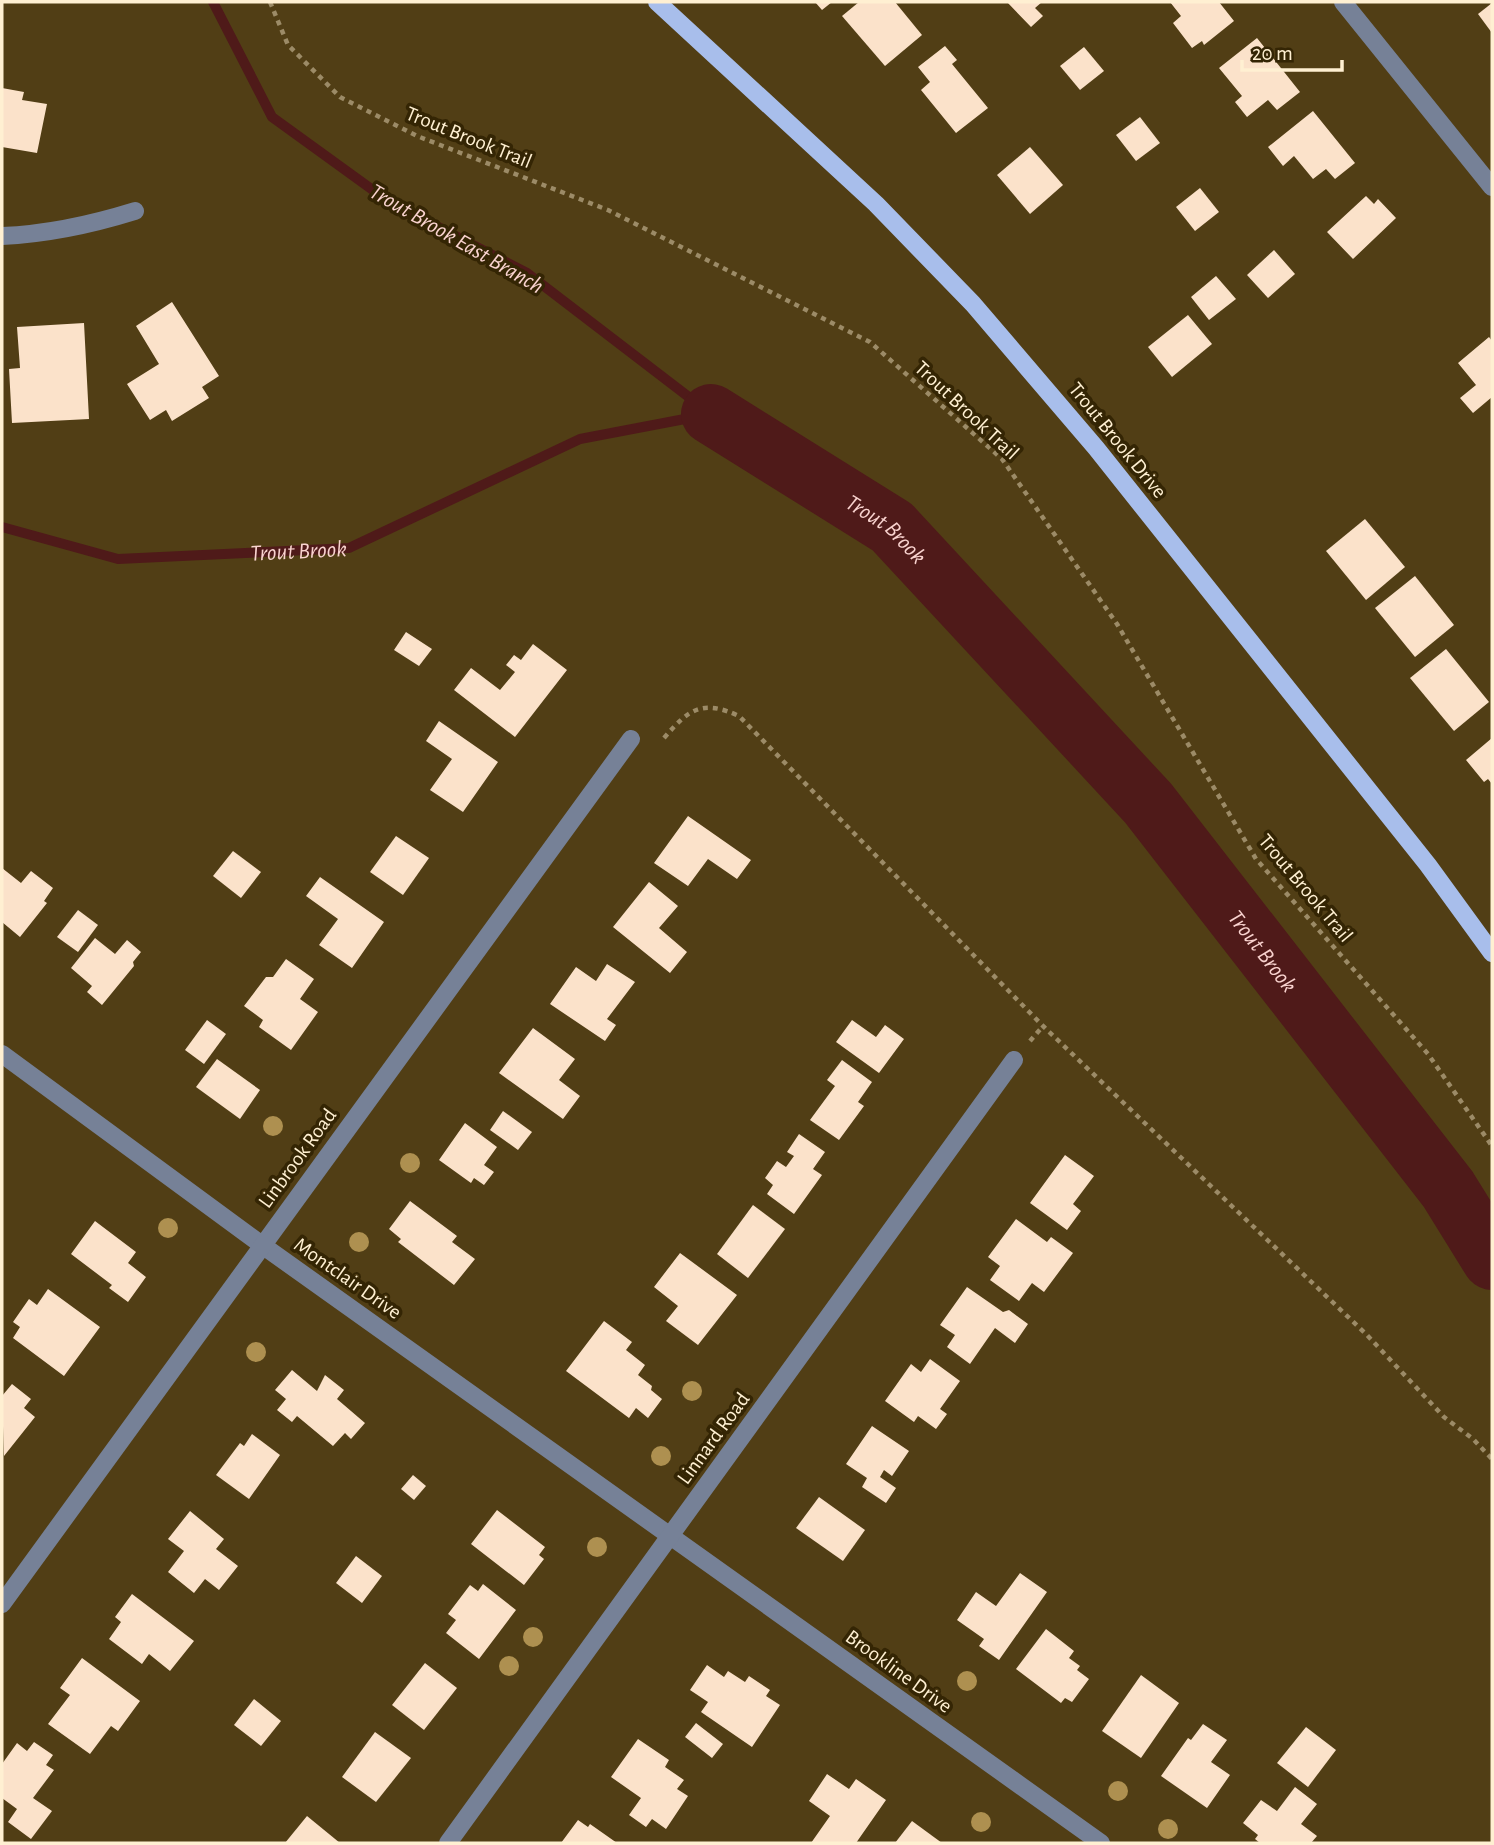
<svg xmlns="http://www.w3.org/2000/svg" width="1494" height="1845" font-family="'Alegreya Sans',sans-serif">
	<rect width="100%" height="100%" fill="#513e15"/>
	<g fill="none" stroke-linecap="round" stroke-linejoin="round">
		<g stroke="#4f1a19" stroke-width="10">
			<polyline points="213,2 272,117 388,201 527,273 711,414"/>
			<path id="s1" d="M2 527 118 559 349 548 580 439 711 414"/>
		</g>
		<path stroke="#4f1a19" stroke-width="60" id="s2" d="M711 414 892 527 1148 803 1448 1189 1492 1260"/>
	</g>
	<g fill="#fbe2ca">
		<polygon points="815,2 832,2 822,10"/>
		<polygon points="859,2 895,2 922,35 885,66 842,16"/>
		<polygon points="1007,2 1042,2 1035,8 1043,16 1031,27"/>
		<polygon points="1170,2 1219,2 1234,21 1204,45 1202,41 1192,48 1173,23 1181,16"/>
		<polygon points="1492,3 1492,33 1478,14"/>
		<polygon points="1257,38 1300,92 1277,110 1268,100 1247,117 1235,102 1242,96 1219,68"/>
		<polygon points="945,46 957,60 952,64 988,108 956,133 921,90 930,82 918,67"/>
		<polygon points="1084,47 1104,71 1080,90 1060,66"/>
		<polygon points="2,88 24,92 22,100 47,104 37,153 2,147"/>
		<polygon points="1313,111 1355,163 1335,179 1326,169 1313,179 1294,156 1283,166 1268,147"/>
		<polygon points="1140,117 1160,143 1136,161 1116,135"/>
		<polygon points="1030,147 1063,185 1030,214 997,175"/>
		<polygon points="1200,188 1219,212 1195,231 1176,207"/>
		<polygon points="1366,196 1374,204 1378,199 1396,218 1353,259 1327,232"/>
		<polygon points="1274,250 1295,274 1268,298 1247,275"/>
		<polygon points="1216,276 1236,299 1209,320 1191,297"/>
		<polygon points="172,302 219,376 202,387 209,398 172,421 166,410 150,420 127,384 159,364 136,326"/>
		<polygon points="1188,315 1212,344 1172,377 1148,347"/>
		<polygon points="84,323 89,419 12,423 9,369 20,368 17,327"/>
		<polygon points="1489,337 1492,341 1492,397 1473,413 1460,398 1476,385 1458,363"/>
		<polygon points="1365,519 1405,567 1366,600 1326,551"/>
		<polygon points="1415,576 1454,625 1415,657 1375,608"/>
		<polygon points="406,632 432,649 419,666 394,650"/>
		<polygon points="533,644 567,670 515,737 454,690 471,668 500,690 515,672 506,665 514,655 521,660"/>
		<polygon points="1446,649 1489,702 1454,731 1410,678"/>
		<polygon points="439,721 498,762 463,812 430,790 452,759 426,741"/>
		<polygon points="1492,738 1492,784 1488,779 1484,782 1466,760"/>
		<polygon points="688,816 751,860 737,879 708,859 688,886 654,863"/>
		<polygon points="396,836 429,858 403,895 370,872"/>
		<polygon points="233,851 261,872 241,898 213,876"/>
		<polygon points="2,868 21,883 31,871 53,888 44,901 47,903 20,937 2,922"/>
		<polygon points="320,877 384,922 352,968 319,945 338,919 306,896"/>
		<polygon points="649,882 678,906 659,928 687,952 670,973 613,927"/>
		<polygon points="78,910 98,925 78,952 57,937"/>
		<polygon points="95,938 115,954 127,940 141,952 133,962 134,966 102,1005 87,992 92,986 71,968"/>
		<polygon points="286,959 314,979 300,999 318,1012 291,1050 259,1027 263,1020 244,1006 266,977 273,977"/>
		<polygon points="607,964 635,982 607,1019 616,1025 605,1041 550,1004 576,967 596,981"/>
		<polygon points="207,1020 226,1034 204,1064 185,1050"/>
		<polygon points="852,1020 876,1037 885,1025 904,1039 879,1073 836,1042"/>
		<polygon points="533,1028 575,1059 559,1080 580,1096 563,1119 499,1073"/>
		<polygon points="217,1059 260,1090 240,1119 196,1087"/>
		<polygon points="842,1060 872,1082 858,1102 864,1106 839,1140 810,1120 835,1086 827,1080"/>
		<polygon points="503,1111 532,1132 518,1150 490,1130"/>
		<polygon points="465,1123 497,1147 484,1165 494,1172 484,1185 474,1178 471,1183 439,1160"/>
		<polygon points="799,1134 825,1152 813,1169 822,1175 794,1214 767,1194 773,1185 765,1178 777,1161 786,1167 794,1156 787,1152"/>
		<polygon points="1065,1155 1094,1176 1073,1204 1081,1211 1067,1230 1030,1203"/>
		<polygon points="410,1201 457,1236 452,1242 475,1259 454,1285 398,1242 401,1239 389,1229"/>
		<polygon points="753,1205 785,1229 748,1278 717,1254"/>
		<polygon points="1016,1219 1047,1242 1051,1237 1073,1253 1044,1292 1032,1283 1019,1301 990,1280 1000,1266 988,1257"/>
		<polygon points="95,1221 136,1252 128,1263 146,1277 128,1302 109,1288 112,1285 71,1254"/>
		<polygon points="680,1253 737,1295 698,1345 666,1321 678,1306 654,1287"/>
		<polygon points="967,1287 1003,1312 1009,1310 1028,1324 1015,1343 995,1328 970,1364 947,1347 955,1335 940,1325"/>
		<polygon points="48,1289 100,1327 64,1376 13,1338 20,1327 13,1322 29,1299 37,1305"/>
		<polygon points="604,1321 632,1342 626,1350 645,1365 638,1375 652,1386 651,1390 662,1399 648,1418 636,1408 629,1418 566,1371"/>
		<polygon points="930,1359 960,1381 940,1409 947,1414 936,1429 918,1416 914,1422 885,1401 911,1364 921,1372"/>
		<polygon points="292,1370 317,1391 325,1375 344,1390 337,1399 365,1423 351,1439 345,1433 333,1446 297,1416 292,1422 277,1410 286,1399 275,1390"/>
		<polygon points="12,1384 31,1399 24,1408 35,1417 4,1456 2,1396"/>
		<polygon points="872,1426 909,1451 892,1476 884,1470 880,1477 896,1488 886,1503 862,1487 867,1478 846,1464"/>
		<polygon points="252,1434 280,1455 249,1499 216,1475 240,1443 244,1446"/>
		<polygon points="413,1475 426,1486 414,1500 401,1489"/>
		<polygon points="819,1497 865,1530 843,1561 796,1528"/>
		<polygon points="497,1510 545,1547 539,1555 544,1559 524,1585 471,1544"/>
		<polygon points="190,1511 224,1539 216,1549 238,1566 219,1590 205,1579 194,1593 168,1572 184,1551 168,1539"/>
		<polygon points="356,1556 382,1576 362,1603 336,1583"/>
		<polygon points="1020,1573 1047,1592 999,1660 979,1646 984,1639 957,1620 976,1592 996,1606"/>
		<polygon points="483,1584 516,1610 479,1659 446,1633 456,1620 448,1614 470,1585 478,1591"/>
		<polygon points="132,1594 194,1641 170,1671 149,1654 142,1664 109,1639 121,1622 115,1617"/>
		<polygon points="1046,1629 1074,1651 1069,1658 1080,1666 1077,1670 1089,1679 1072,1702 1065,1698 1061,1703 1016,1669"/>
		<polygon points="82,1658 140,1701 118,1731 111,1726 90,1754 48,1724 70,1695 60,1688"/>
		<polygon points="425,1663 457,1688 424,1730 392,1705"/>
		<polygon points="707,1665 724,1677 728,1671 745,1682 749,1676 770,1690 766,1696 780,1705 752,1747 701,1712 708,1702 690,1690"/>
		<polygon points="1141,1675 1179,1703 1141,1758 1102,1731"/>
		<polygon points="254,1699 281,1721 261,1746 234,1725"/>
		<polygon points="696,1723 723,1744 712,1758 685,1737"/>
		<polygon points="1203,1724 1227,1740 1211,1762 1230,1775 1207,1808 1161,1776 1188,1738 1191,1740"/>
		<polygon points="1306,1727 1336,1750 1308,1787 1277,1763"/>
		<polygon points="375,1732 411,1758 376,1802 342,1777"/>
		<polygon points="638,1739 669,1760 665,1767 684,1780 677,1789 688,1796 666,1829 652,1819 646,1827 629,1815 641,1798 611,1777"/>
		<polygon points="34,1742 53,1755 46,1765 54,1770 33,1798 52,1811 31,1839 8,1822 17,1809 2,1798 2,1764 17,1743 27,1751"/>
		<polygon points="827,1774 849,1789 856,1779 886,1800 856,1843 811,1843 830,1816 809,1801"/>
		<polygon points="1295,1787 1317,1804 1301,1824 1317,1836 1311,1843 1260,1843 1255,1839 1258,1835 1243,1823 1261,1800 1277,1811"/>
		<polygon points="307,1816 340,1843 285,1843"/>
		<polygon points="578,1820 588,1827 590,1824 617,1843 561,1843"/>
		<polygon points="912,1821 942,1843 895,1843"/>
	</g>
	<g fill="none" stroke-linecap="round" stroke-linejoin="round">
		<g stroke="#9c8b67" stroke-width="4.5" stroke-dasharray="5 5" stroke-linecap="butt">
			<polyline points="270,2 288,45 340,97 417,136 608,210 870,342 1002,459 1117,624 1256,859 1428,1054 1492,1146"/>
			<path d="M664 738C689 709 702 699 739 716L1043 1026 1366 1334 1444 1417 1473 1439 1492 1459"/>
			<polyline points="1030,1041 1043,1026"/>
		</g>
		<g stroke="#768197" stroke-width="18">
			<polyline points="1343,2 1492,187"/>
			<path d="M2 236C49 234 90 225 135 211"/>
			<polyline points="2,1054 262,1245 1101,1843"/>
			<polyline points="2,1604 631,739"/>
			<polyline points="448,1843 1014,1060"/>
		</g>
		<polyline stroke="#a8beeb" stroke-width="18" points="657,2 876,204 973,304 1096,448 1428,865 1492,953"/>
	</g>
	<g fill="#ae9050">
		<circle cx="273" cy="1126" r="10"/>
		<circle cx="410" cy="1163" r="10"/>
		<circle cx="168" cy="1228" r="10"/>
		<circle cx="359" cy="1242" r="10"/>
		<circle cx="256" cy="1352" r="10"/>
		<circle cx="692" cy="1391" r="10"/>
		<circle cx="661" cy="1456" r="10"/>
		<circle cx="597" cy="1547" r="10"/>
		<circle cx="533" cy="1637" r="10"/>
		<circle cx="509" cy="1666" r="10"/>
		<circle cx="967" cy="1681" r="10"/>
		<circle cx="1118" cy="1791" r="10"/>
		<circle cx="981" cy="1822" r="10"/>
		<circle cx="1168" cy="1829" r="10"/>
	</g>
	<g text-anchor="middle" stroke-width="7" stroke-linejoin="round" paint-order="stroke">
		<g font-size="21" fill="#fff0d2" stroke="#342504">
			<text transform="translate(469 137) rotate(22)" y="7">Trout Brook Trail</text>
			<text transform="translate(967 410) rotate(43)" y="7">Trout Brook Trail</text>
			<text transform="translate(1118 440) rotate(51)" y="7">Trout Brook Drive</text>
			<text transform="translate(1306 888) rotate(50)" y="7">Trout Brook Trail</text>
			<text transform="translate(297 1158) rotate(-54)" y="7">Linbrook Road</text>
			<text transform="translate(348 1278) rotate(35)" y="7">Montclair Drive</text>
			<text transform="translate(713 1438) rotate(-54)" y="7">Linnard Road</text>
			<text transform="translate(899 1671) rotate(36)" y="7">Brookline Drive</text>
		</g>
		<g font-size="23" font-style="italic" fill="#f9d3cf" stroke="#342504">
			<text transform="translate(457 238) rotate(30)" y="8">Trout Brook East Branch</text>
			<text dy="8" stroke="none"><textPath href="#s2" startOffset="210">Trout Brook</textPath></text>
			<text dy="8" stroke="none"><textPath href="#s1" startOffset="301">Trout Brook</textPath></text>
			<text dy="8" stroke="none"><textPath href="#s2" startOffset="777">Trout Brook</textPath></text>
		</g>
	</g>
	<rect width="1494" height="1845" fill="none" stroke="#fff0d2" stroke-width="7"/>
	<path d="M1242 60v10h100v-10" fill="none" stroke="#fff0d2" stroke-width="3.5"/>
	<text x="1252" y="60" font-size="21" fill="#fff0d2" stroke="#342504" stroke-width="5" paint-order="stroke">20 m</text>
</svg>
